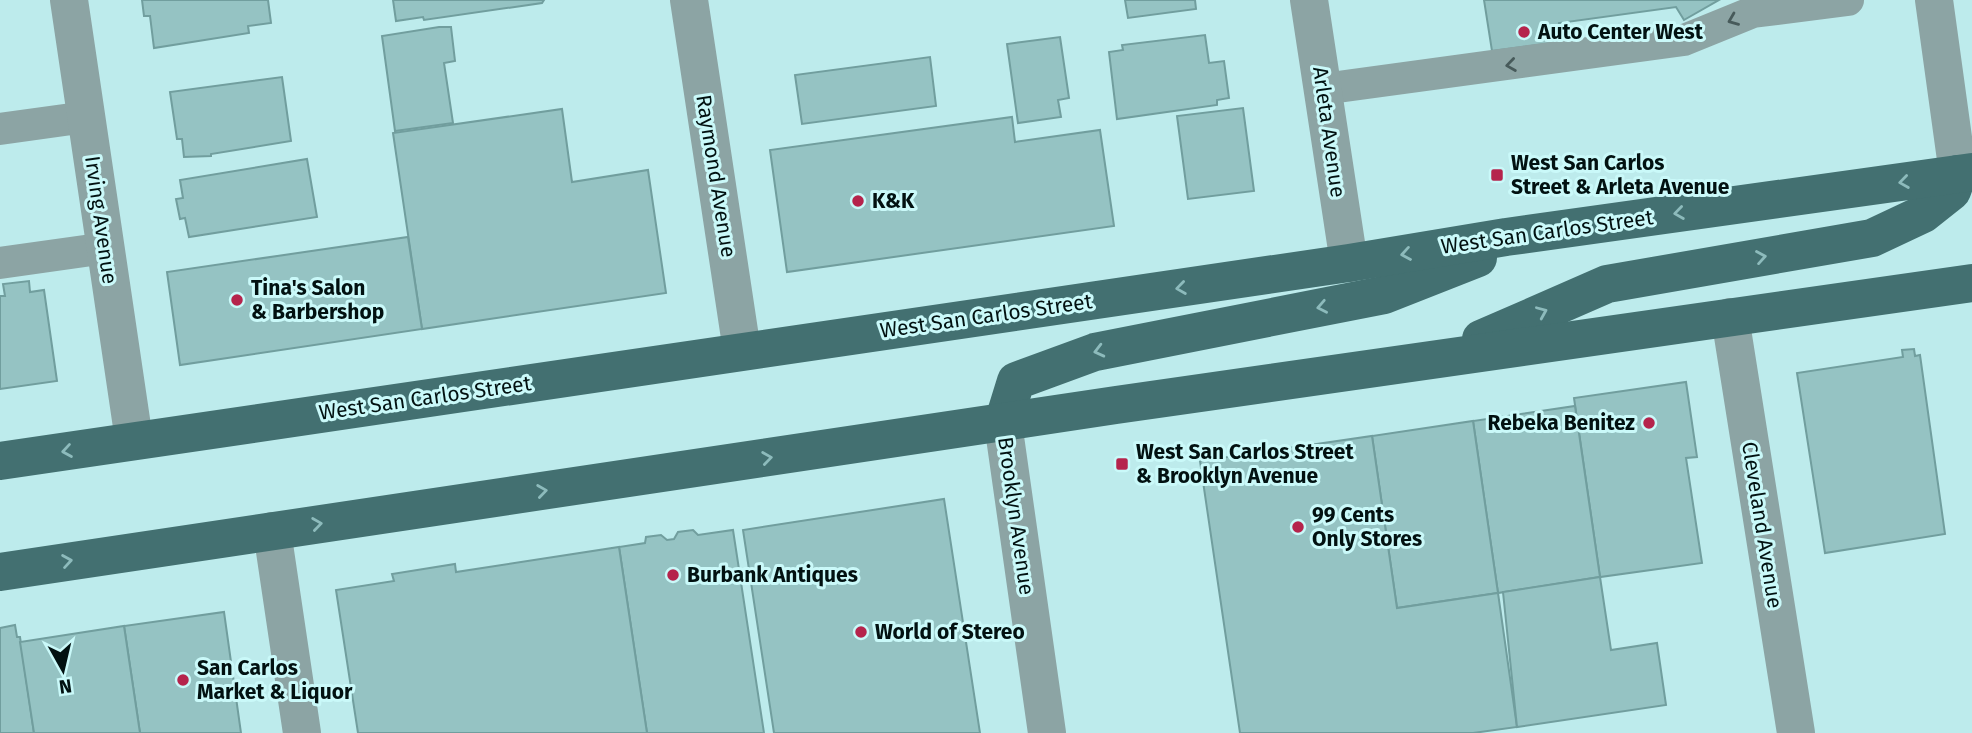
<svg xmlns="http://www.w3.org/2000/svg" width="1972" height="733" font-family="'Fira Sans',sans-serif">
	<rect width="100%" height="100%" fill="#bdebec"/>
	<g fill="#95c3c3" stroke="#719e9e" stroke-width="2">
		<polygon points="142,0 268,0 271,23 248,26 249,33 154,48 150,16 144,16"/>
		<polygon points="393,0 544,0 542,3 424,20 423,17 396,21"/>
		<polygon points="1125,0 1195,0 1196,9 1128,18"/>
		<polygon points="1484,0 1719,0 1684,20 1676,7 1559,23 1561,42 1492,51"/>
		<polygon points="439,27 451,27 455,61 444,63 453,123 395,131 382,36"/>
		<polygon points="1205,35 1209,63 1224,61 1229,98 1217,100 1217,105 1117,119 1109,52 1123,50 1122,45"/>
		<polygon points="1060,37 1069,98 1058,100 1061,117 1018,123 1007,44"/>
		<polygon points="930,57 936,106 802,124 795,75"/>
		<polygon points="282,77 291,141 211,154 211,156 184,157 182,139 177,139 170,92"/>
		<polygon points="1243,108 1254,191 1188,199 1177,116"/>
		<polygon points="562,109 572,182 648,170 666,293 422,329 393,133"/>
		<polygon points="1012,117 1015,142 1100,130 1114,226 787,272 770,150"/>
		<polygon points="307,159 317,217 189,237 185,218 180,219 176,199 183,198 180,180"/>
		<polygon points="408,237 422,329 180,365 167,272"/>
		<polygon points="29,281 30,292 44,290 57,381 0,389 0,296 5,296 3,284"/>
		<polygon points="1914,349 1915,356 1920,355 1945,534 1825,553 1797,373 1903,357 1902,350"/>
		<polygon points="1686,382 1697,457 1686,458 1702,563 1600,577 1574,398"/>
		<polygon points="1575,406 1600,577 1498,593 1473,421"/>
		<polygon points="1473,421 1498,593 1397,608 1372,436"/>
		<polygon points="1372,436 1397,608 1498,593 1517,727 1473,733 1240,733 1200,461"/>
		<polygon points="944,499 980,733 774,733 743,530"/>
		<polygon points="693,530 698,535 733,530 764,733 647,733 619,547 645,543 646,537 661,535 667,540 674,539 678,532"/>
		<polygon points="619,547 647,733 358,733 336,590 394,581 392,574 455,564 456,572"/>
		<polygon points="1600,577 1611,650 1657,643 1666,705 1517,727 1503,592"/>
		<polygon points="224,612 241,733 140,733 124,626"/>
		<polygon points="15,625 17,637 20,637 34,733 0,733 0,628"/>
		<polygon points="124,626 140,733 34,733 20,642"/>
	</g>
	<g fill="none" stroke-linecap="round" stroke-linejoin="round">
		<g stroke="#8ca4a4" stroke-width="32">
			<polyline points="1323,89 1684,40 1753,12 1848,0"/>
			<polyline points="0,129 86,117"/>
			<polyline points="0,263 106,248"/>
		</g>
		<g stroke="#8ca4a4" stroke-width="38">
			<polyline points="69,0 134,440"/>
			<polyline points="689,0 742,351"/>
			<polyline points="1309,0 1349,263"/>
			<polyline points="1934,0 1958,174"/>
			<polyline points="1730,317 1796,733"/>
			<polyline points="1003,423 1047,733"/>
			<polyline points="272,531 302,733"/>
		</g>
		<g stroke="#437071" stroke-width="38">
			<polyline points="1481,339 1607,284 1872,238 1923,214 1952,191 1958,174"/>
			<polyline points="1003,423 1016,381 1095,352 1384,295 1478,258"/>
			<polyline points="0,461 1349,263 1506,237 1972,172"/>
			<polyline points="0,572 1116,405 1972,283"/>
		</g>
	</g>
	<defs><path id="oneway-chevron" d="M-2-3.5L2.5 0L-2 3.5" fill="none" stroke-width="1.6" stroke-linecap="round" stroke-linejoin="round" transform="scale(1.75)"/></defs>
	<g stroke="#475a5a">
		<use href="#oneway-chevron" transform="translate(1733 20) rotate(158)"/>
		<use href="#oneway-chevron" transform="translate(1511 65) rotate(172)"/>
	</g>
	<g stroke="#8dbbbc">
		<use href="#oneway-chevron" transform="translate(1904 182) rotate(172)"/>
		<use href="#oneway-chevron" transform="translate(1679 213) rotate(172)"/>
		<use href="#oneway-chevron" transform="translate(1406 254) rotate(170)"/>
		<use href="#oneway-chevron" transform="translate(1761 257) rotate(-10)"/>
		<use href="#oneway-chevron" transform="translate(1181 288) rotate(172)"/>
		<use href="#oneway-chevron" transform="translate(1322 307) rotate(169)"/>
		<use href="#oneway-chevron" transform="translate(1542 312) rotate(-23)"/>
		<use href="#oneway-chevron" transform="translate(1099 351) rotate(166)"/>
		<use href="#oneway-chevron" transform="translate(67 451) rotate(171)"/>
		<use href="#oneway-chevron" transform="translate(767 458) rotate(-8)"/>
		<use href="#oneway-chevron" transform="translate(542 491) rotate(-8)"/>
		<use href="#oneway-chevron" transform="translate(317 524) rotate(-8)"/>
		<use href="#oneway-chevron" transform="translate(67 561) rotate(-9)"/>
	</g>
	<g fill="#b5244c" stroke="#caf9f9" stroke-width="2.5">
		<circle cx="1524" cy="32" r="7"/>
		<rect x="1490" y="168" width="14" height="14" rx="3.5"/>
		<circle cx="858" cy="201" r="7"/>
		<circle cx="237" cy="300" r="7"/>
		<circle cx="1649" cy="423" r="7"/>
		<rect x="1115" y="457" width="14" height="14" rx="3.5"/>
		<circle cx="1298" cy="527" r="7"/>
		<circle cx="673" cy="575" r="7"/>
		<circle cx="861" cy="632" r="7"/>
		<circle cx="183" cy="680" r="7"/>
	</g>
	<g text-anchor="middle" stroke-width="6" stroke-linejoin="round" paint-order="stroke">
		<g font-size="21" font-weight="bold" fill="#021111" stroke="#caf9f9" text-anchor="start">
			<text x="1538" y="39">Auto Center West</text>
			<text x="1511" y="170">West San Carlos<tspan x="1511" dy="24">Street &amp; Arleta Avenue</tspan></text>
			<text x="872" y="208">K&amp;K</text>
			<text x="251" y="295">Tina's Salon<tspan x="251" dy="24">&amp; Barbershop</tspan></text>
			<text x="1635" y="430" text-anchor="end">Rebeka Benitez</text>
			<text x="1136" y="459">West San Carlos Street<tspan x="1136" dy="24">&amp; Brooklyn Avenue</tspan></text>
			<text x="1312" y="522">99 Cents<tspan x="1312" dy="24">Only Stores</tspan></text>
			<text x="687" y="582">Burbank Antiques</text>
			<text x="875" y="639">World of Stereo</text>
			<text x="197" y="675">San Carlos<tspan x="197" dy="24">Market &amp; Liquor</tspan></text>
		</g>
		<g font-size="21" fill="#021111" stroke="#caf9f9">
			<text transform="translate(1329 132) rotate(82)" y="7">Arleta Avenue</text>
			<text transform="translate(716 176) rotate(81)" y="7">Raymond Avenue</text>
			<text transform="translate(101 220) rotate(82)" y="7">Irving Avenue</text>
			<text transform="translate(1547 232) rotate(-8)" y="7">West San Carlos Street</text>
			<text transform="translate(986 316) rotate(-8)" y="7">West San Carlos Street</text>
			<text transform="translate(425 398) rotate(-8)" y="7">West San Carlos Street</text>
			<text transform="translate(1016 516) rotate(82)" y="7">Brooklyn Avenue</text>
			<text transform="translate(1762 525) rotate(81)" y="7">Cleveland Avenue</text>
		</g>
	</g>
	<g transform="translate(63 670) rotate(172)" stroke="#caf9f9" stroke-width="5" paint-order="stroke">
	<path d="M0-5L12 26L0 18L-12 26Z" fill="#021111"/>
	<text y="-10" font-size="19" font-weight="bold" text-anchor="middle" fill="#021111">N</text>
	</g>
</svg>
